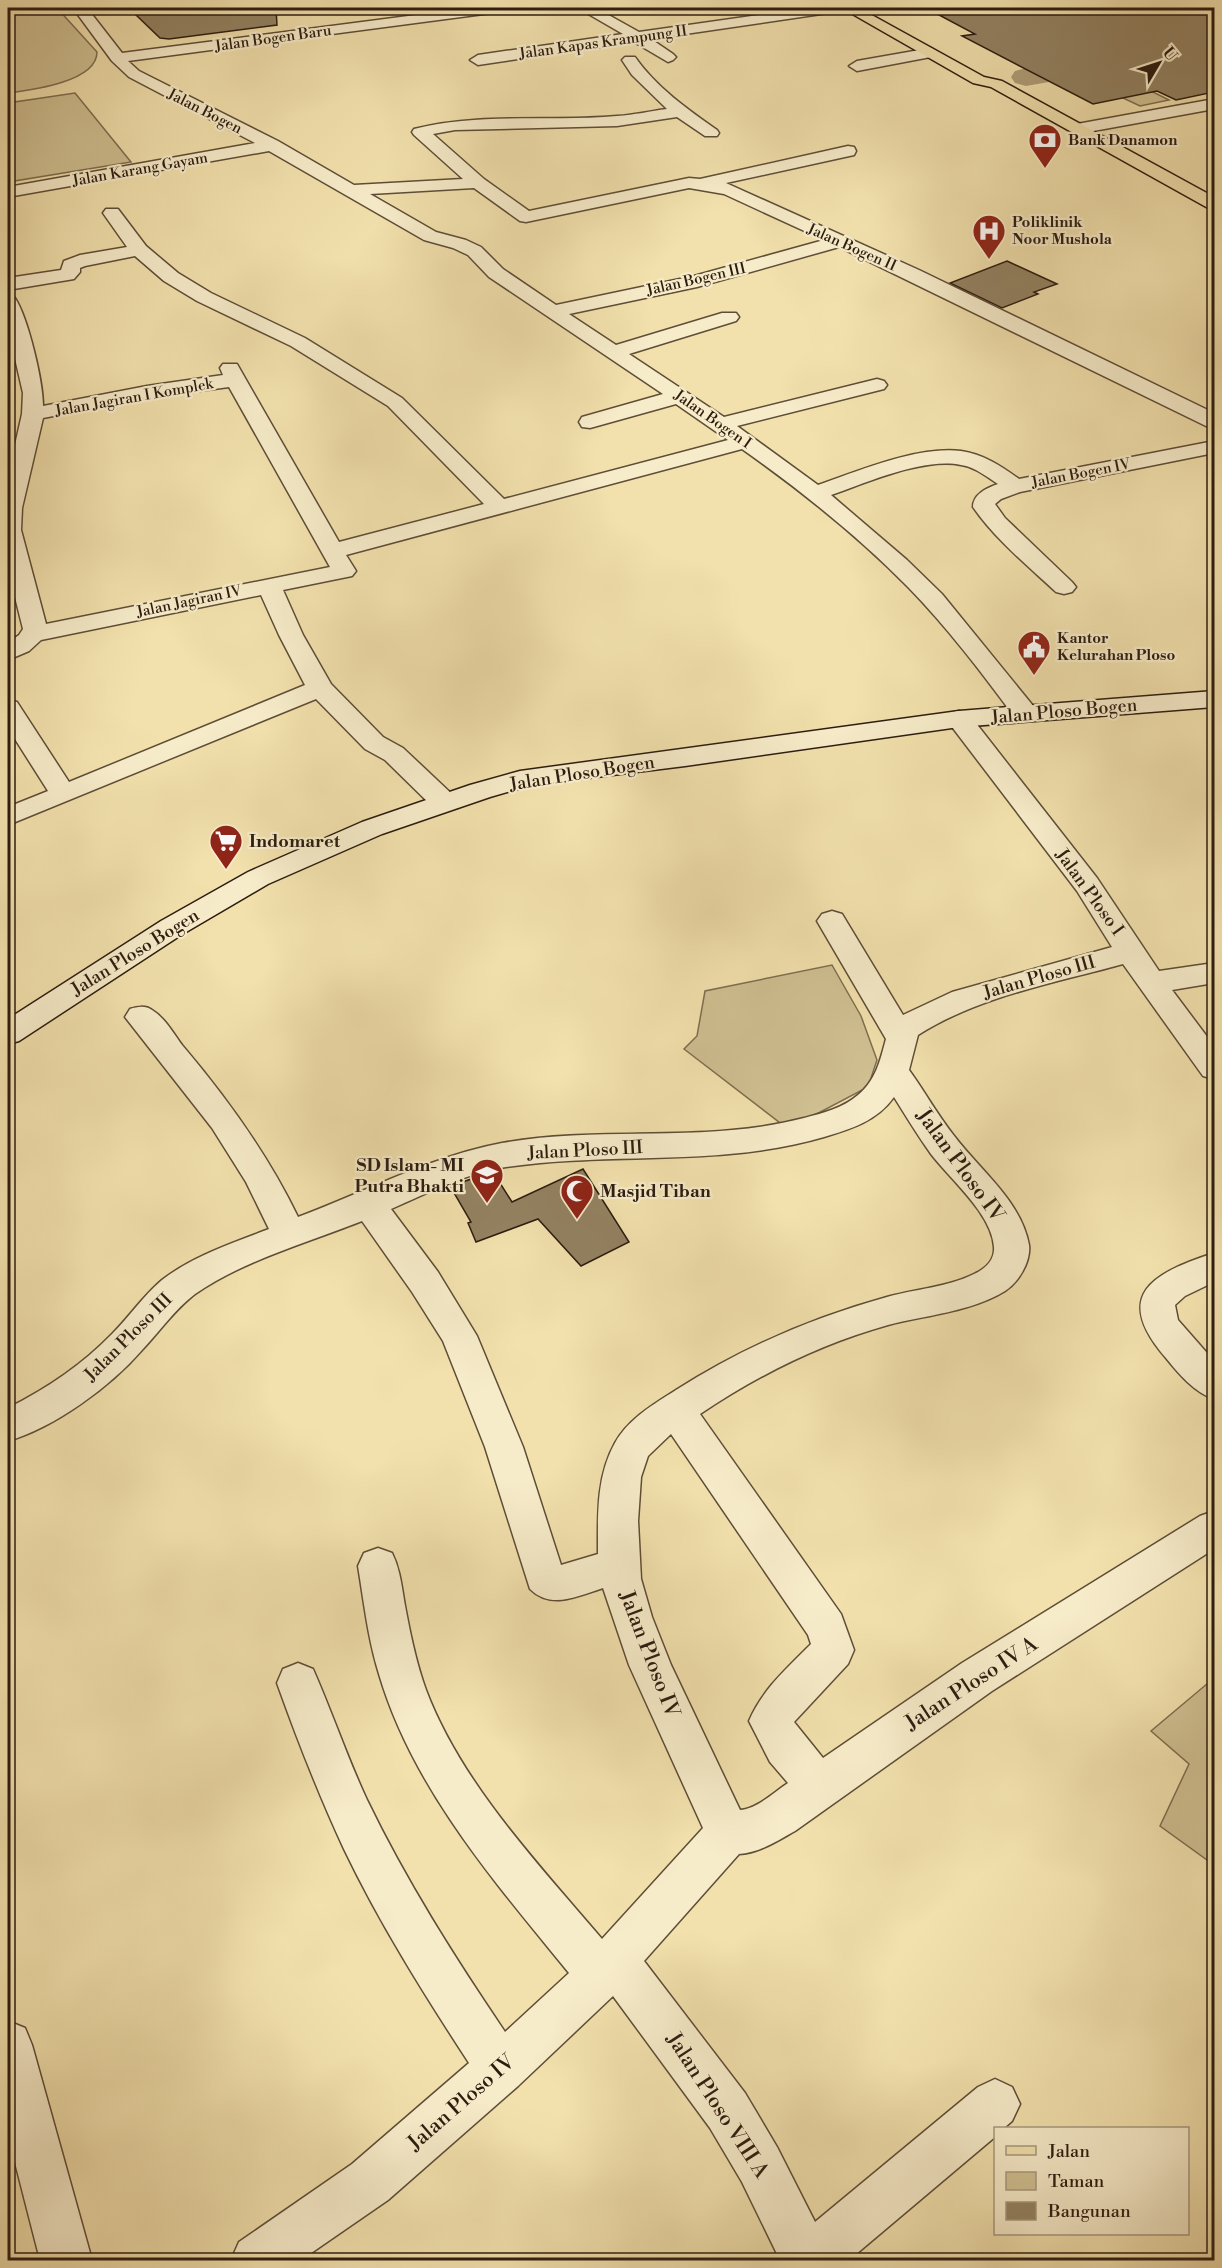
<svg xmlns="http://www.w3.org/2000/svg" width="1222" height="2268" font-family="'Libre Bodoni',serif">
	<rect width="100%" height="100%" fill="#f2e1ad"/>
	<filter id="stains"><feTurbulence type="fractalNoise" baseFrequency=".00333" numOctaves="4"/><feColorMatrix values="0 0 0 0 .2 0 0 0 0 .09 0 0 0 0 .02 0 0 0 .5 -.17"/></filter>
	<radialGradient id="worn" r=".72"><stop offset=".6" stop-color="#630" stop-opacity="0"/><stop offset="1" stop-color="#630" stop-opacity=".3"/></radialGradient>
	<g fill="#d0c092" stroke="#7e6e51" stroke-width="1.5">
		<path d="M8 8H57L97 52C97 82 31 90 8 93Z"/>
		<polygon points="1143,87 1169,100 1140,106 1106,90"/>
		<polygon points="75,93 131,162 8,182 8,103"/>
		<polygon points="832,965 861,1016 877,1060 868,1087 788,1129 684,1049 697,1036 705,991"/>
		<polygon points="1214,1678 1214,1865 1160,1826 1189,1764 1151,1731"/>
	</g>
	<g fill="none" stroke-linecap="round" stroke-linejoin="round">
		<polygon fill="#af9e78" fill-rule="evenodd" points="1125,52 1135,55 1140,61 1135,67 1026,86 1015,83 1011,77 1015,71 1026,68"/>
	</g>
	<g fill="#938262" stroke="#2c1c10" stroke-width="1.5">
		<polygon points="175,8 276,8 277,25 169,39 160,38 134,13"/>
		<polygon points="926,8 1215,8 1214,92 1176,100 1157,91 1093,104 962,36 975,34"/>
		<polygon points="1007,261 1057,284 1034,292 1038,294 1002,308 950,283"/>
		<polygon points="583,1169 629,1242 581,1266 538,1219 476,1242 468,1223 471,1222 450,1186 493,1172 512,1202"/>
	</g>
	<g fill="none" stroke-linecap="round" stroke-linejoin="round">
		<defs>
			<g id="street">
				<path d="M73 8H87L122 53 470 8H506L504 11 499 12 128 61 139 71 278 141 354 185 463 179 414 135 412 132 414 129C480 112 549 122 617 116 634 115 651 111 667 109L632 75 622 60 625 57H635C656 87 687 109 717 130L719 133 717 136H705L677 117 617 126 455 130 433 134 484 179 529 211 689 178 700 179 848 146 854 147 856 151 854 155 726 183 919 270 1214 413V427L1206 426 839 247 697 287 569 314 616 345 722 313H736L739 317 736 321 629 354 724 417 877 379 884 381 887 385 884 389 737 426 818 485C859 471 917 446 961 451 983 454 1001 466 1019 479L1214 441V453L1020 492 1001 499 995 504 1005 518 1072 582 1076 587 1072 592 1064 594 1056 592C1027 565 995 539 973 507 973 494 987 488 998 484 987 477 975 467 961 465 924 457 866 483 831 495L907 560 942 594 1034 707 1038 713 1034 719 1025 721 1016 719C982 673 948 628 908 587 858 536 800 490 742 449L346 555 356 571 352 576 283 590 303 635 331 684 383 737 403 748 454 796 458 802 454 808 444 810 434 808 385 760 365 749 316 699 8 825V807L48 791 8 728V700L17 702 69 782 305 685 279 635 261 595 41 640 29 651 8 660V643L19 635 23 629 8 569V476L22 414 23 393 8 328V296L15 298C28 318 43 381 43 406L147 386 223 375 220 368 223 364H237L339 542 484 504 388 406 291 346 197 301 164 281 135 256 85 266 80 268V272L74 279 8 290V278L61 270 64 261 80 255 127 247 103 213 106 209H118L146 246 178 273 211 293 305 338 402 398 504 499 728 440 676 404 590 428 582 427 579 422 582 417 663 394 489 277 468 255 453 248 424 240 269 151 8 197V187L255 143 129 77 112 61ZM474 188 520 221 526 222 689 188 724 194 824 240 694 276 556 305 503 269 481 247 466 240 436 232 370 194ZM229 387 330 567 46 624 21 530 22 508 43 418 147 398Z"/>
				<polygon points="578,8 596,8 639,32 809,8 842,8 835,12 651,39 673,54 676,57 673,60 668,62 634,42 478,65 470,60 478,55 623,34"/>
				<polygon points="931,48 939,53 936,56 857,71 849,66 857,61"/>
				<polygon points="1214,99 1214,109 1077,134 1069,129 1077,124"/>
				<path d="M959 711 968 713 1097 878 1159 971 1214 963V983L1172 990 1214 1046V1079L1203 1076 1123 964C1055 983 979 996 918 1035L909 1070C925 1092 938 1116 955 1137 980 1170 1021 1201 1029 1245 1031 1261 1019 1282 1005 1291 971 1312 926 1315 888 1325 820 1344 758 1375 700 1414L841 1614 854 1650 848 1664 794 1722 823 1758 962 1663 1200 1516 1214 1511V1549L992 1691 795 1831C777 1841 759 1853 739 1854L644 1961 745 2093 777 2147 815 2222 978 2087 995 2079 1012 2087 1020 2104 1012 2121 1004 2128H996V2136L849 2260H780L742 2182 710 2128 613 1996 518 2086 388 2200 301 2260H231L239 2242 352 2164 469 2063C424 1994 380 1924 344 1849 319 1795 297 1739 277 1683L283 1669 298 1663 313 1669C332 1712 347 1757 367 1800 406 1881 455 1958 505 2032L569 1973C495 1882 413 1789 379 1674 368 1639 364 1602 358 1566L364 1553 378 1548 392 1553C401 1571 402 1591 406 1611 411 1638 417 1665 426 1690 461 1783 539 1865 602 1939L703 1828 629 1665 603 1588C578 1596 551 1610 530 1589L485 1447 443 1341 412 1292 362 1221C307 1243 244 1260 195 1294 174 1310 160 1331 142 1350 111 1386 54 1428 8 1441V1408C46 1389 82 1365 112 1334 129 1317 143 1296 162 1280 193 1256 233 1243 269 1229L246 1182 212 1128 125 1017 130 1009C137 1007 145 1005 152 1010 164 1017 174 1034 182 1045 227 1098 268 1155 298 1217 365 1192 432 1156 502 1143 602 1125 705 1144 804 1118 823 1113 843 1108 858 1095 876 1080 880 1061 886 1039L817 921 822 914 832 911 842 914 903 1015 952 992 1112 947 1077 891 946 719 950 713ZM894 1097C906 1116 918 1136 931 1154 950 1179 992 1214 994 1247 995 1260 985 1269 974 1274 948 1287 915 1289 887 1297 811 1318 742 1348 676 1390 654 1404 628 1419 615 1443 596 1477 598 1516 598 1554L561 1565 523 1447 477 1336 438 1272 391 1209C428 1193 466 1173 506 1167 614 1151 717 1168 824 1137 851 1129 877 1121 894 1097ZM671 1434 808 1635 811 1644C787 1668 762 1690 749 1721L770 1762 788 1783C774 1792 757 1809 740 1810L671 1665 652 1617 641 1579 638 1521 641 1477 648 1456Z"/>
				<path d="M1214 1253V1282L1185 1296 1175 1305 1178 1320 1214 1361V1399C1194 1392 1179 1374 1166 1358 1111 1295 1153 1273 1214 1253Z"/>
				<polygon points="8,2021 25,2028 32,2045 92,2260 40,2260 8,2135"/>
			</g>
			<polygon id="secondary" points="1214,691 1214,707 959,727 685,766 532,785 490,797 382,834 268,884 181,935 19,1041 8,1044 8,1019 161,921 248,872 362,822 470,785 520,771 959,711"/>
			<polygon id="primary" points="842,8 859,8 984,77 1002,81 1214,197 1214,209 1208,208 991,87 973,83"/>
		</defs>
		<use href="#street" stroke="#5e4d37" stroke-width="3"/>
		<use href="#secondary" stroke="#2c1c10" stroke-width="3"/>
		<use href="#primary" stroke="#2c1c10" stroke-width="3"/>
		<use href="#street" fill="#f7ecca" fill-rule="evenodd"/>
		<use href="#secondary" fill="#f7ecca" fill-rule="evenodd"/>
		<use href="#primary" fill="#f2e1ad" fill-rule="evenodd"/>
	</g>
	<defs>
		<symbol id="bank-pin" viewBox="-11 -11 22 30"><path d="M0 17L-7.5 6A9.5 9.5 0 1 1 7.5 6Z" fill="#8f2418" stroke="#f7ecca"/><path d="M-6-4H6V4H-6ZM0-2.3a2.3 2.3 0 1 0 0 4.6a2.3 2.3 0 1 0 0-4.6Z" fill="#fff"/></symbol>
		<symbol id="hospital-pin" viewBox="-11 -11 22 30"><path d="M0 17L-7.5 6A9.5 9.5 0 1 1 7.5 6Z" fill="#8f2418" stroke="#f7ecca"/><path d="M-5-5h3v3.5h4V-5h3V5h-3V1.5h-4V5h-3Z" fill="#fff"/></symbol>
		<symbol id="civic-pin" viewBox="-11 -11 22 30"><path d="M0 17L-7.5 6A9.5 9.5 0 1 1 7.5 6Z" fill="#8f2418" stroke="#f7ecca"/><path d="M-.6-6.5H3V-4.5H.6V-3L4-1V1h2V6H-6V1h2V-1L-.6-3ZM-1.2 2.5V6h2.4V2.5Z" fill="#fff"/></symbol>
		<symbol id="supermarket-pin" viewBox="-11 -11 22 30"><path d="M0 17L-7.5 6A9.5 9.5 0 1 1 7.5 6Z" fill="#8f2418" stroke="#f7ecca"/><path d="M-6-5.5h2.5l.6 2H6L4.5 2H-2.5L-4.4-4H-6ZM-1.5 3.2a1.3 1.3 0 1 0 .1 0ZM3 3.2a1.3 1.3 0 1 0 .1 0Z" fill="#fff"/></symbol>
		<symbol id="school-pin" viewBox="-11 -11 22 30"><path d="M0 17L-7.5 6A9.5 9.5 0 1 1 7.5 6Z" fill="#8f2418" stroke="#f7ecca"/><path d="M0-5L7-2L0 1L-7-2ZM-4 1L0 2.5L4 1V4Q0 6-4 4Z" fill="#fff"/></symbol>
		<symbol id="mosque-pin" viewBox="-11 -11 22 30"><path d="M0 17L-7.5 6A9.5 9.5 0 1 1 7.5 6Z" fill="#8f2418" stroke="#f7ecca"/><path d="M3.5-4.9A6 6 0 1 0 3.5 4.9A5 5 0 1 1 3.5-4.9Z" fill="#fff"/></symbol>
	</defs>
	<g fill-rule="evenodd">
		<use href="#bank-pin" x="1026" y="121" width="38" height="52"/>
		<use href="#hospital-pin" x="970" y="212" width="38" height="52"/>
		<use href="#civic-pin" x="1015" y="628" width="38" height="52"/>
		<use href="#supermarket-pin" x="207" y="822" width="38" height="52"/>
		<use href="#school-pin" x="468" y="1156" width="38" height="52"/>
		<use href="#mosque-pin" x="558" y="1172" width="38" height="52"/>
	</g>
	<g text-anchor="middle" stroke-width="4.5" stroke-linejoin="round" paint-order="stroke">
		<g font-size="15" fill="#2c1c10" stroke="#f7ecca">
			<text transform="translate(273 38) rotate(-8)" y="5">Jalan Bogen Baru</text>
			<text transform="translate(603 42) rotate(-8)" y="5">Jalan Kapas Krampung II</text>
			<text transform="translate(205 111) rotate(27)" y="5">Jalan Bogen</text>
			<text transform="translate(140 169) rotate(-10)" y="5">Jalan Karang Gayam</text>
			<text transform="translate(852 247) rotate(24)" y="5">Jalan Bogen II</text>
			<text transform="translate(696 279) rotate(-13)" y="5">Jalan Bogen III</text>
			<text transform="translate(134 397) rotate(-10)" y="5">Jalan Jagiran I Komplek</text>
			<text transform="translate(713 419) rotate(35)" y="5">Jalan Bogen I</text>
			<text transform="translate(1081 473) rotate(-11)" y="5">Jalan Bogen IV</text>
			<text transform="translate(189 601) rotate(-12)" y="5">Jalan Jagiran IV</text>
		</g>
		<g font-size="15" font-weight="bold" fill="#2c1c10" stroke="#f7ecca" text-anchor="start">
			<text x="1068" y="145">Bank Danamon</text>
			<text x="1012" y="227">Poliklinik<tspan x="1012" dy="17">Noor Mushola</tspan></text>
			<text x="1057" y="643">Kantor<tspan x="1057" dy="17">Kelurahan Ploso</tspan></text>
		</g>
		<g font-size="18" fill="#2c1c10" stroke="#f7ecca">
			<text transform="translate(1064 711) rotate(-5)" y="6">Jalan Ploso Bogen</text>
			<text transform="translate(582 773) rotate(-9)" y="6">Jalan Ploso Bogen</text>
			<text transform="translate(1090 892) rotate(54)" y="6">Jalan Ploso I</text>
			<text transform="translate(135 952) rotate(-32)" y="6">Jalan Ploso Bogen</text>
			<text transform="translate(1039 977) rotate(-16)" y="6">Jalan Ploso III</text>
			<text transform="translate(585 1150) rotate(-3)" y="6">Jalan Ploso III</text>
			<text transform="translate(128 1337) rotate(-45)" y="6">Jalan Ploso III</text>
		</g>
		<g font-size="18" font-weight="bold" fill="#2c1c10" stroke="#f7ecca" text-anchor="start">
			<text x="249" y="847">Indomaret</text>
			<text x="464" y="1171" text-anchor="end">SD Islam- MI<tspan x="464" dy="21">Putra Bhakti</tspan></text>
			<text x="600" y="1197">Masjid Tiban</text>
		</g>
		<g font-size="21" fill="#2c1c10" stroke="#f7ecca">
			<text transform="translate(961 1165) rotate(54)" y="7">Jalan Ploso IV</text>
			<text transform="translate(650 1654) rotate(69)" y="7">Jalan Ploso IV</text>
			<text transform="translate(971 1683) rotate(-33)" y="7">Jalan Ploso IV A</text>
			<text transform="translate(461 2102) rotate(-41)" y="7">Jalan Ploso IV</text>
			<text transform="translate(718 2105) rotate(57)" y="7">Jalan Ploso VIII A</text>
		</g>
	</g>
	<rect width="1222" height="2268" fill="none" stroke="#f2e1ad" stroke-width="30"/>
	<rect x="9" y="9" width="1204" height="2250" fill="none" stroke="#2c1c10" stroke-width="3"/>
	<rect x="15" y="15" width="1192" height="2238" fill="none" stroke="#2c1c10" stroke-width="1.5"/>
	<rect x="994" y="2127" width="195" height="108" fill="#f7ecca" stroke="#a69980" stroke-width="1.5"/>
	<rect x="1006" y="2146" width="30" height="9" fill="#f2e1ad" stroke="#a69980" stroke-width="1.5"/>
	<text x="1048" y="2157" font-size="18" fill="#2c1c10">Jalan</text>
	<rect x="1006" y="2172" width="30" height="18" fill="#d0c092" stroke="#a69980" stroke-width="1.5"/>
	<text x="1048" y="2187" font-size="18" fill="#2c1c10">Taman</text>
	<rect x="1006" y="2202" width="30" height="18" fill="#938262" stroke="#a69980" stroke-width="1.5"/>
	<text x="1048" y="2217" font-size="18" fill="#2c1c10">Bangunan</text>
	<g transform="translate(1159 63) rotate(51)" stroke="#f7ecca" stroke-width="4.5" paint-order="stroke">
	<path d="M0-4.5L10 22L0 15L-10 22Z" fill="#2c1c10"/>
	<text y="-9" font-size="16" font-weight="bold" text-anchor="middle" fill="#2c1c10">U</text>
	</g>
	<rect width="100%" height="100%" filter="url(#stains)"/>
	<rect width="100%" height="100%" fill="url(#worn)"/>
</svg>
